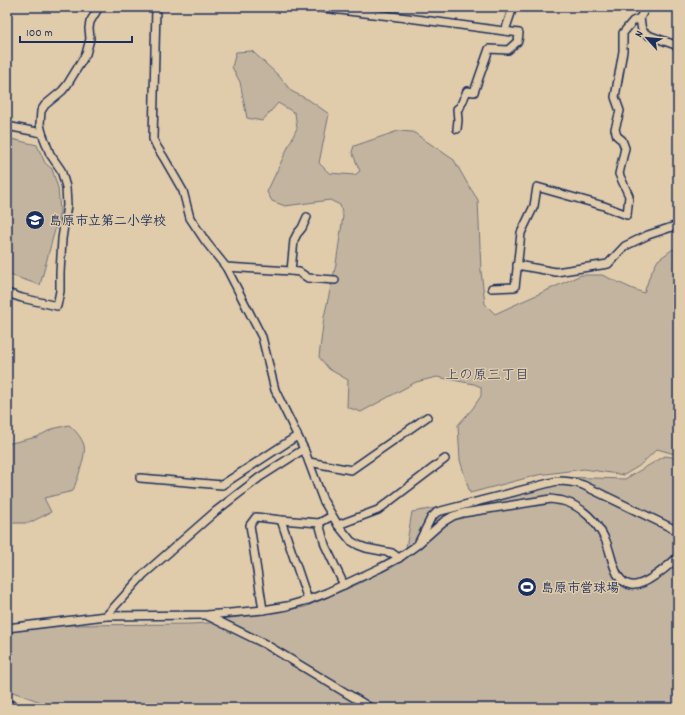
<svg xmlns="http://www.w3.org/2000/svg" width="685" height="715" font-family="Dekko,'Klee One',sans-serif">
	<rect width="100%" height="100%" fill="#e0cbaa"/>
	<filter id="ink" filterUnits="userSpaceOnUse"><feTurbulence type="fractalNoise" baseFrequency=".025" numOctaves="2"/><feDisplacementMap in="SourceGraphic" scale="8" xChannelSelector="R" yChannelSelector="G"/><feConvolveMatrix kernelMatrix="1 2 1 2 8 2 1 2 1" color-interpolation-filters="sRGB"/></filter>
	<g filter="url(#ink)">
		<g fill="#c3b49f" stroke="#6f727e">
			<polygon points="252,51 279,76 291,91 309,100 329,114 319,163 329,173 355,175 360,171 352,152 354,146 398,131 413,132 454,160 467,183 478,200 481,271 485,304 495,314 521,302 581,275 602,275 633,289 644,293 650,275 658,260 673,249 678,251 678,455 657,449 639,466 624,475 584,469 538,475 470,493 460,460 458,425 473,408 481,396 481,387 474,384 437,377 416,382 361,412 347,407 348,380 329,369 319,357 324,317 336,264 343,216 340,205 330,200 285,206 272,201 267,192 297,128 295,113 278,103 262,121 247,118 240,82 232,67 236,52"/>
			<polygon points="7,138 37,145 45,163 52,169 58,188 60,211 40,285 7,274"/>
			<path d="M69 425C76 431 81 437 84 445 87 454 76 482 73 491L44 498 51 512 29 523H7V444L37 437 52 429Z"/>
			<polygon points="665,456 678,458 678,708 58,708 7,690 7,628 69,625 191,624 226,622 222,619 265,614 305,607 358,584 404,560 412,512 436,508 558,477 625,479"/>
		</g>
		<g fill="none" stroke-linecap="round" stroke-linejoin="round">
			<defs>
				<g id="minor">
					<polyline points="156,7 153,139 157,147 164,158 183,191 190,218 206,242 226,267 262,337 275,390 304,449 323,500 338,525 351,541 358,545 366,548 392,553 399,558"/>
					<polyline points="314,7 416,19 519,33 518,41 508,50 489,49 474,92 467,91 460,107 457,109 458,120 457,129"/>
					<polyline points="640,18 642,31 648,35 678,46"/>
					<polyline points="505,31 513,7"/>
					<polyline points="7,126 42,133"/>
					<polyline points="517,265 556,272 608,264 625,246 648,235 678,225"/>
					<polyline points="226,267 291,271 299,272 308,278 335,280"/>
					<polyline points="291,271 294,240 297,234 302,228 307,217"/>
					<polyline points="492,288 515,287 521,233 534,206 537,187 604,206 627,215 629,196 619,174 625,148 622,140 617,136 615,129 620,111 615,97 623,51 623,33 633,21 640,18 646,7"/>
					<polyline points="7,293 22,298 57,306 60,291 60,273 62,239 67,205 66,187 61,170 50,154 42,133 40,124 41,111 45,105 62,91 67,85 86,54 90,39 89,28 90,22 99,7"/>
					<polyline points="309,462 351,470 427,417"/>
					<polyline points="140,478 222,485 297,436"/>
					<polyline points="281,520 308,600"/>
					<polyline points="319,523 325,545 344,585"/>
					<polyline points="338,525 378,510 445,459"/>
					<path d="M419 542 431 518 437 512 557 481C566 481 574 482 583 485L678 531"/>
					<polyline points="263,610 250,525 256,517 281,520 319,523 332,516"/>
					<polyline points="106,616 144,574 216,511 260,477 304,449"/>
					<polyline points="208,616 265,644 371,708"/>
					<path d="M7 628 106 616 207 615 263 610 287 606 308 600 326 593 380 568 399 558 417 545 443 522 453 516 463 513 551 499C555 500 559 500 563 501 582 506 597 522 605 539 612 552 613 583 631 585 645 587 668 566 678 557"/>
				</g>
				<polyline id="highway" points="7,706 16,708"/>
			</defs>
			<use href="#minor" stroke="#1b2f5e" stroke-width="10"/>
			<use href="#highway" stroke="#1b2f5e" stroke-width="14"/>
			<use href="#minor" stroke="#e0cbaa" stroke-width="7"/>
			<use href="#highway" stroke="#e0cbaa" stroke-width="11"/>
		</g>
	</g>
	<defs>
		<symbol id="school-disc" viewBox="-11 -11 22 22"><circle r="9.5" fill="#1b2f5e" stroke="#e0cbaa"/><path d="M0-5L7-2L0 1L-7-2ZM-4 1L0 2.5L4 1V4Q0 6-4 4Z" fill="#fff"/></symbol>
		<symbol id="stadium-disc" viewBox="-11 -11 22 22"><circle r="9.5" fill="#1b2f5e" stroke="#e0cbaa"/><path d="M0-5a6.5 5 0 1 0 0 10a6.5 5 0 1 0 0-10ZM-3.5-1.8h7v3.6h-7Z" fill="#fff"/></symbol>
	</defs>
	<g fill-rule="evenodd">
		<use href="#school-disc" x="24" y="209" width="22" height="22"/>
		<use href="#stadium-disc" x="516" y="576" width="22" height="22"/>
	</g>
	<g text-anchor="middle" stroke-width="3" stroke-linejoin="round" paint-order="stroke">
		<g font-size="13" font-weight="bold" fill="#1b2f5e" stroke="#e0cbaa" text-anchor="start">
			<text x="49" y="225">島原市立第二小学校</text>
			<text x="541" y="592">島原市営球場</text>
		</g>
		<g font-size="14" fill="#1b2f5e" stroke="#e0cbaa">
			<text x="487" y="379">上の原三丁目</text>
		</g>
	</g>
	<rect width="685" height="715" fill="none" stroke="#e0cbaa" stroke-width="24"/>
	<rect x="12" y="12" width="661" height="691" fill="none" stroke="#1b2f5e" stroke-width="1.5" filter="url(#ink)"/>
	<g transform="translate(647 38) rotate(297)" stroke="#e0cbaa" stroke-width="3" paint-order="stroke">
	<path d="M0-3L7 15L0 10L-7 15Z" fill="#1b2f5e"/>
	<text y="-6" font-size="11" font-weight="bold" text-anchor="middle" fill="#1b2f5e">N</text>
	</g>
	<path d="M20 36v6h112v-6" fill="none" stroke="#1b2f5e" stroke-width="2"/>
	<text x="26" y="36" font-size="12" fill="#1b2f5e" stroke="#e0cbaa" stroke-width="3" paint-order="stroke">100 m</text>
</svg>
